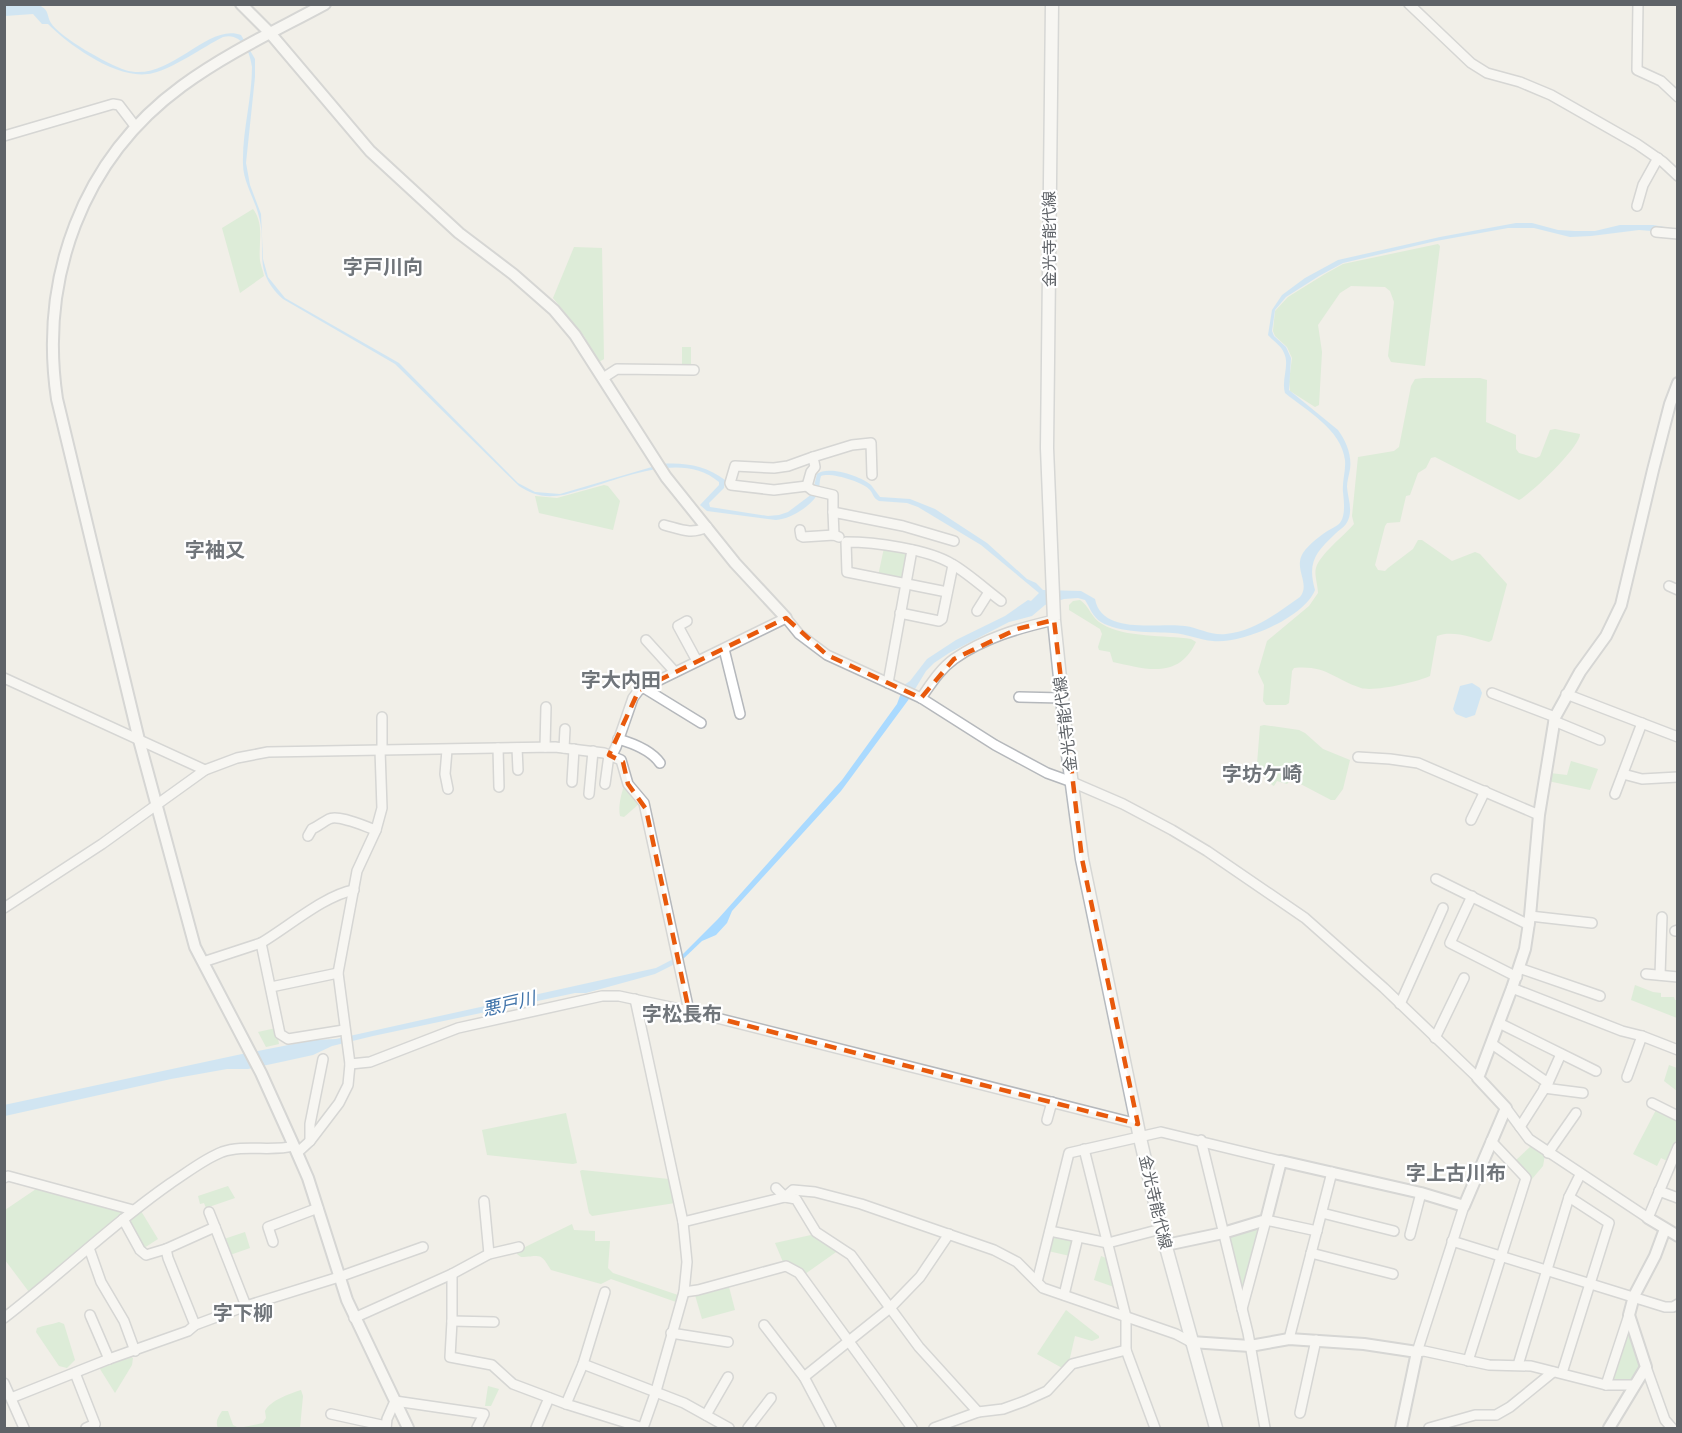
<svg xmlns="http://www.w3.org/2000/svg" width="1682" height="1433" font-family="Commissioner,'Noto Sans JP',sans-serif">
	<rect width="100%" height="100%" fill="#f1efe8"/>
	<g fill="#c5e8c5">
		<path d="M253 209C265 225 258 243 260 261 261 266 263 271 264 276L240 293 222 228Z"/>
		<polygon points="1438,244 1440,246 1425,366 1391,362 1388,356 1394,302 1390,291 1385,287 1351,286 1340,293 1318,325 1322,352 1319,405 1315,407 1290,391 1289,381 1292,358 1287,347 1275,336 1273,331 1275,311 1288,297 1325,274 1343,264"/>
		<polygon points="574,247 602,248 604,359 599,362 584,336 553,298"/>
		<rect x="682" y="347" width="9" height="20"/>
		<path d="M1424 378H1480L1487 380 1486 422 1516 435V449L1519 453 1536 458 1540 456 1550 430 1555 429 1580 434C1580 447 1532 493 1519 500L1435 457 1431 458 1426 468 1418 473 1410 495 1406 496 1400 522 1387 523 1385 526 1375 565 1378 570 1385 571 1388 568 1413 549 1418 540H1422L1452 561 1475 552 1480 554 1507 584 1492 640 1489 642C1473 638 1453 630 1437 636L1430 676C1417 682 1374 692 1361 688 1333 679 1327 665 1294 668L1292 671 1289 703 1286 705H1266L1263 701 1264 685 1258 672 1267 641 1309 606 1318 593C1318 586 1314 574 1316 568 1320 554 1344 536 1354 524L1352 516 1358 457 1394 451 1399 447 1411 386 1415 379Z"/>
		<polygon points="604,485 608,486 620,501 613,530 539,513 535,496 557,498"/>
		<polygon points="884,548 905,551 908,557 903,579 878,576"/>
		<path d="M1080 600C1090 607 1091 618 1102 624 1125 638 1165 635 1191 639L1196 642C1178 680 1146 669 1113 662L1110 652 1099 650 1098 647 1102 634 1100 629 1069 610V605L1073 601Z"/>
		<polygon points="1264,725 1299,730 1305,733 1323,749 1350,760 1343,789 1335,800 1331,800 1291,779 1287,784 1277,781 1274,786 1272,785 1257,764 1260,726"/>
		<polygon points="1571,761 1598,769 1590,790 1548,781 1550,773 1567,775"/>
		<path d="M624 786 640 803 624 817 620 816C618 806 621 795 624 786Z"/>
		<polygon points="1635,985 1653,992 1661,993 1661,997 1674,997 1675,1000 1677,1000 1677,1018 1631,1000"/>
		<polygon points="276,1028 279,1044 266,1047 258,1032"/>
		<polygon points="1669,1065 1677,1068 1677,1091 1664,1081"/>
		<polygon points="1657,1108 1677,1120 1677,1138 1669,1162 1661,1158 1657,1166 1633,1154"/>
		<polygon points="566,1113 577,1163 573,1164 487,1155 482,1130"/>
		<polygon points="1531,1146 1545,1155 1543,1166 1532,1179 1515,1161"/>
		<polygon points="582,1170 669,1179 675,1203 592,1216 589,1213 580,1171"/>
		<polygon points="228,1186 235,1198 206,1208 204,1203 200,1204 198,1196"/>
		<polygon points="36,1189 127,1210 29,1292 5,1260 5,1210"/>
		<polygon points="141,1211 158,1239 144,1248 129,1220"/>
		<path d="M572 1224 574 1230 595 1231V1241H610L608 1268 613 1273 678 1295 676 1302 611 1279 601 1284 551 1270C540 1252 542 1256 521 1257L517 1254V1251Z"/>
		<polygon points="1260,1227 1244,1290 1240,1288 1229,1235"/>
		<polygon points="245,1232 250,1248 230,1255 224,1239"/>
		<polygon points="811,1235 839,1250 805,1274 790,1262 783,1262 775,1243"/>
		<polygon points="1056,1235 1071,1239 1073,1244 1070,1256 1048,1251 1052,1236"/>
		<polygon points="1101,1256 1106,1258 1114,1287 1094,1280"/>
		<polygon points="729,1287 735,1310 702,1319 695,1295"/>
		<polygon points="1066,1310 1099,1336 1099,1338 1092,1341 1075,1336 1069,1362 1064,1369 1037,1354"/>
		<path d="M59 1322 64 1324 75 1360 67 1368 59 1366 36 1332 37 1328C44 1325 51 1325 59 1322Z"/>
		<polygon points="1628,1327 1630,1328 1640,1367 1632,1382 1614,1382 1610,1380"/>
		<polygon points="128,1355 133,1358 132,1365 115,1393 100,1369 101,1366"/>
		<polygon points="488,1386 499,1389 491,1406 485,1406"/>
		<path d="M301 1390 303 1396 300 1428H218C215 1422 218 1417 222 1411H228L233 1425 239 1428 263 1423 266 1418 265 1411C271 1400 289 1394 301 1390Z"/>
	</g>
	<g fill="#aadaff">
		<path d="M5 5H39C50 11 46 14 51 23 59 37 109 65 125 70 169 84 207 22 241 35L255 59V77L246 163 250 185 261 214 263 259 268 277 285 298 399 363 518 483 535 492 560 494 662 464C684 462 707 466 725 480L724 488 709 503 710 507 768 516 779 515 788 512 812 494 817 474C828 465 861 476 871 485 874 489 877 493 880 497L910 499 935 509 987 543 1027 579 1036 583 1043 590 1081 591 1095 599C1102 636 1158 622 1185 626 1199 628 1212 636 1226 634 1255 631 1277 613 1300 597 1311 583 1293 569 1303 553 1309 544 1322 534 1331 529 1334 527 1337 526 1339 524 1346 517 1344 501 1343 492 1342 481 1346 471 1345 460 1341 429 1307 411 1285 393 1281 380 1290 365 1284 353 1281 345 1273 341 1268 335L1272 310 1282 295 1305 278 1338 260 1440 237 1516 223H1532L1558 230 1575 231H1595L1620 225H1653L1677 229V233L1639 230 1591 236 1570 237 1534 228H1508L1436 241 1343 263 1319 276 1286 297 1275 310 1272 331 1274 336 1286 347 1291 358 1289 390 1338 430C1346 441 1352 455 1350 469 1349 475 1347 481 1347 487 1348 500 1354 512 1346 524 1343 528 1339 530 1335 534 1316 552 1307 562 1315 590 1304 618 1242 644 1213 641 1200 640 1187 634 1173 633 1153 632 1119 633 1101 622 1093 617 1090 608 1085 600L1078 598 1064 599 1045 605 1032 616 1009 622 949 653 934 663 926 671 909 699 841 791 732 911 727 923 716 935 702 941 681 961 655 974 586 993H575L373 1036 332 1046 313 1055 281 1062 248 1069H227L171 1079 5 1116 4 1105 242 1054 314 1040 336 1039 656 968 683 954 718 919 842 780 897 704 904 685 910 681 927 659 956 640 1005 616 1028 600 1031 601 1039 593 981 545 918 507 907 503 879 501C873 498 874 495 870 490 863 482 831 472 821 476 819 482 820 490 817 495 810 507 790 519 776 520L707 511 700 505 719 485V482C682 450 622 479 581 490 573 492 563 496 554 496 540 497 530 493 519 486L395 364 283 299C250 269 269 249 258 213 254 198 243 181 243 164 242 132 252 99 252 67 250 51 241 32 223 37 203 47 174 68 153 73 120 82 70 46 48 24H42L33 14 5 16Z"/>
		<polygon points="1472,683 1480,688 1482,693 1475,715 1466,718 1456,714 1453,709 1460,686"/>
	</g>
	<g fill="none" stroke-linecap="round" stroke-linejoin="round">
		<defs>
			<g id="minor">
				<polyline points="1409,4 1471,63 1487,73 1520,82 1551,95 1637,144 1663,162 1678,176"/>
				<polyline points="1638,4 1637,70 1661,81 1678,97"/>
				<polyline points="4,136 113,104 119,105 135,126"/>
				<polyline points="1637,206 1643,185 1658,158"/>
				<polyline points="1656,232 1678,234"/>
				<polyline points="603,378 617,369 694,370"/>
				<polyline points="807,486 774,490 731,485 730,483 735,466 774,468 788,466 813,457"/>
				<polyline points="833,512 833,495 812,490 807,486 811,472 815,467 813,457 852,445 871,443 872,475"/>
				<path d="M664 525C680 529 691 535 707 527"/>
				<polyline points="800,530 801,536 803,537 834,535 839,537"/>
				<polyline points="834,535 833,512 903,526 954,541"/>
				<polyline points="1669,586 1678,590"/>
				<path d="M947 592 847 572 846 542C874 542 928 549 952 564 969 574 985 589 1001 601"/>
				<polyline points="977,611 989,592"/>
				<polyline points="900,613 939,621 942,619 953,565"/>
				<polyline points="687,621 678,626 697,661"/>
				<polyline points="646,640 675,672"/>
				<polyline points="724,649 740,714"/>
				<polyline points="4,678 205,770"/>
				<polyline points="888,683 912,550"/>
				<polyline points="644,688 701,723"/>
				<polyline points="1492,693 1555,717"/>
				<polyline points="1566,694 1678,737"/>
				<polyline points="1019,697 1062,698"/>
				<path d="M921 698C931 684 940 669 954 659 984 638 1019 628 1054 620"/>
				<polyline points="382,717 382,750"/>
				<polyline points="1554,721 1600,740"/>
				<path d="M618 739C632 743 651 750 660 763"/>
				<polyline points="545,747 546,707"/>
				<polyline points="498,748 499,787"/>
				<polyline points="517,748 518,770"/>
				<polyline points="564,748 565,729"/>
				<polyline points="447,750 445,774 448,789"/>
				<polyline points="1358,757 1390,759 1418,763 1539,815"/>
				<polyline points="1623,774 1642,779 1678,777"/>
				<polyline points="572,782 574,749"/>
				<polyline points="605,784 609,755 613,753 616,747 633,698 639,690 786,618 799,634 827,655 921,698 995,745 1047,773 1072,782 1123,804 1172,830 1207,851 1305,918 1384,988 1478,1078"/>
				<polyline points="589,794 593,751"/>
				<polyline points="1615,794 1642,723"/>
				<polyline points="1471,820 1485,791"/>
				<path d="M308 836 312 829C319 826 323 822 329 819 338 814 366 827 376 830"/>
				<polyline points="1436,879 1529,925"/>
				<polyline points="1472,896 1450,943 1517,977"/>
				<polyline points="4,908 102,844 205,770 237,758 268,752 555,747 604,753 621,760 628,784 644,803 689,1011"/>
				<polyline points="1530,916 1592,923"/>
				<polyline points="1675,931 1678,930"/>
				<polyline points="203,962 261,943"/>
				<polyline points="1519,968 1600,996"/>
				<polyline points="1646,974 1678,977"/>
				<polyline points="1660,975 1662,917"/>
				<polyline points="271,987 338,973"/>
				<polyline points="1512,988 1622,1031 1642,1036 1678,1050"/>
				<polyline points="635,999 683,1222 687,1262 684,1292 656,1391 643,1428"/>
				<polyline points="1400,1004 1443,908"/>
				<polyline points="1499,1023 1596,1071"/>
				<path d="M344 1030 288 1039 280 1034 261 943C288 927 325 895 354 890"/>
				<polyline points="1435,1038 1464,978"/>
				<polyline points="1492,1044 1548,1083 1561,1054"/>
				<polyline points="350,1064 370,1062 458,1028 602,996 619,996 689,1011 1138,1124"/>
				<polyline points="1627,1077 1642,1036"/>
				<polyline points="1544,1088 1583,1093"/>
				<polyline points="1652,1103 1678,1116"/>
				<polyline points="1506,1108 1529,1139 1648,1218 1678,1147"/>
				<polyline points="1047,1120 1052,1102"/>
				<polyline points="1520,1127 1548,1083"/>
				<polyline points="1201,1140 1248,1333 1265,1428"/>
				<polyline points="310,1141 310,1124 323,1059"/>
				<polyline points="1084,1149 1126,1317 1126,1350 1155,1428"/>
				<polyline points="297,1153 310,1141 339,1103 348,1085 350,1064 338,973 357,871 376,830 382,808 380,750"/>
				<polyline points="1548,1153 1576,1113"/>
				<polyline points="4,1178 8,1176 133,1210"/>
				<polyline points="776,1188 785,1197"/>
				<polyline points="1659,1191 1678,1198"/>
				<polyline points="785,1197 793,1190 815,1192 861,1204 994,1250 1017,1262 1043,1288 1176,1334 1191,1342"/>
				<polyline points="484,1201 489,1254"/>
				<polyline points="1464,1206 1417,1352 1424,1351 1489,1365 1531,1366 1606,1385 1635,1385"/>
				<polyline points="1322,1213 1394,1231"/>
				<polyline points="123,1219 140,1250 146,1255 166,1249 168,1258 195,1325"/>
				<polyline points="683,1222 785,1197 796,1199 816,1232 851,1255 919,1347 978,1412"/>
				<polyline points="215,1227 246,1306"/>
				<polyline points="1050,1231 1108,1243 1161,1229"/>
				<polyline points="1410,1235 1421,1193"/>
				<polyline points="1452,1241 1665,1307 1673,1307 1678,1304"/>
				<polyline points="273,1242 268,1227 318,1208"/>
				<polyline points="89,1248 101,1282 124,1321 135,1351"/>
				<polyline points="166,1249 215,1227 209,1212"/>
				<polyline points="1311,1253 1393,1274"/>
				<polyline points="452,1274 452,1321 450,1357 492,1365 513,1384 566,1404 643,1428"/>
				<polyline points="1037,1282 1069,1153 1161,1132 1281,1161"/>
				<polyline points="684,1292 698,1290 786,1266 799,1273 912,1428"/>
				<polyline points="1064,1295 1078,1237"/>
				<polyline points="1242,1309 1266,1220 1317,1231"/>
				<polyline points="90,1315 109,1359"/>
				<path d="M4 1318C61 1274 112 1224 171 1183 188 1172 204 1159 222 1152 244 1144 271 1152 294 1146"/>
				<polyline points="354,1318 452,1274 489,1254 519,1247"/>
				<polyline points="452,1321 494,1322"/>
				<polyline points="764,1325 804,1377"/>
				<polyline points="671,1333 728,1342"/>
				<polyline points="1289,1339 1332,1172"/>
				<polyline points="1468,1361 1526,1178 1491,1141"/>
				<polyline points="583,1364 684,1403 729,1428"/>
				<polyline points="1518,1365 1569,1197 1580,1175"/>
				<polyline points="1646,1367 1665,1420 1672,1428"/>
				<polyline points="75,1373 95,1424 86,1428"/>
				<polyline points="1562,1373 1609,1223 1569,1197"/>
				<polyline points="4,1383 24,1428"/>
				<polyline points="1606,1385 1629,1315"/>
				<polyline points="11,1398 109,1359 188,1331 195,1325 246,1306 339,1277 423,1247"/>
				<polyline points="566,1404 583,1364 605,1292"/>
				<polyline points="1300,1413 1316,1340"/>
				<polyline points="331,1414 386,1426"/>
				<polyline points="706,1415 728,1377"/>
				<polyline points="386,1428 387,1419 395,1401 484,1414 477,1428"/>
				<polyline points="536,1428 549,1398"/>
				<polyline points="748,1428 771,1398"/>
				<polyline points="831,1428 804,1377 890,1308 920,1277 949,1234"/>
				<polyline points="934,1428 978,1412 1003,1409 1025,1401 1047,1391 1072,1364 1126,1350"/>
				<polyline points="1429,1428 1475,1415 1496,1415 1510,1407 1553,1372"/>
			</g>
			<g id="tertiary">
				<polyline points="241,4 270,33 370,151 459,233 513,274 554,310 575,335 666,477 735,563 786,618"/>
				<path d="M325 4C277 30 227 53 182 86 82 159 39 278 57 399L139 740 195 947 261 1073 294 1146 308 1178 347 1300 408 1428"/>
				<polyline points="1648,1218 1678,1236"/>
				<polyline points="1166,1245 1223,1233 1266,1220 1281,1161 1421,1193 1464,1206 1506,1108 1478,1078 1512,988 1525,949 1530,916 1539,815 1555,717 1580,672 1606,636 1621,605 1653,470 1670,404 1678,383"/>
				<polyline points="1191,1342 1250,1346 1289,1339 1364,1344 1417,1352 1401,1428"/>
				<polyline points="1609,1428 1646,1367 1629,1315 1634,1296 1655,1256 1665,1229"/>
			</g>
			<polyline id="secondary" points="1052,4 1047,448 1054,620 1068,755 1082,859 1140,1138 1161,1229 1216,1428"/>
		</defs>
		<use href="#minor" stroke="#b5b8bc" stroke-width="12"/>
		<use href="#tertiary" stroke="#b5b8bc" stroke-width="14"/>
		<use href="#secondary" stroke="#b6babf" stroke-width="15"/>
		<use href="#minor" stroke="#fff" stroke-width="9"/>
		<use href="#tertiary" stroke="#fff" stroke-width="10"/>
		<use href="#secondary" stroke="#fff" stroke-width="12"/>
	</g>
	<path d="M0 0H1682V1433H0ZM786 618 827 655 921 698 954 659 1017 629 1054 620 1082 859 1138 1124 689 1011 646 809 628 784 623 762 609 755 639 690Z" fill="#f1efe8" fill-opacity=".55" fill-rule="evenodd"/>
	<path fill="none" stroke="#e8590c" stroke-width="4.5" stroke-dasharray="12 8" stroke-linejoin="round" d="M786 618 827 655 921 698 954 659 1017 629 1054 620 1082 859 1138 1124 689 1011 646 809 628 784 623 762 609 755 639 690Z"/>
	<g text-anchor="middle" stroke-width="4.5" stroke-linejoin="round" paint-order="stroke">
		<g font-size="16" fill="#5f6368" stroke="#fff">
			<text transform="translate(1049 239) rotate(-90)" y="6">金光寺能代線</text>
			<text transform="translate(1065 724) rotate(-97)" y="6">金光寺能代線</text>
			<text transform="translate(1156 1202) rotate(77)" y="6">金光寺能代線</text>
		</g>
		<g font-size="18" font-style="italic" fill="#4174aa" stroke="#fff">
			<text transform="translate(509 1004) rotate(-13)" y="6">悪戸川</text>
		</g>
		<g font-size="20" font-weight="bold" fill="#70757a" stroke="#fff">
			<text x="383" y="274">字戸川向</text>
			<text x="215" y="557">字袖又</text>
			<text x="621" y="687">字大内田</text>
			<text x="1262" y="781">字坊ケ崎</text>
			<text x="682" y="1021">字松長布</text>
			<text x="1456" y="1180">字上古川布</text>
			<text x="243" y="1320">字下柳</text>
		</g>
	</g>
	<rect width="1682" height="1433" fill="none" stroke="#5f6368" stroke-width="12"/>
</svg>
